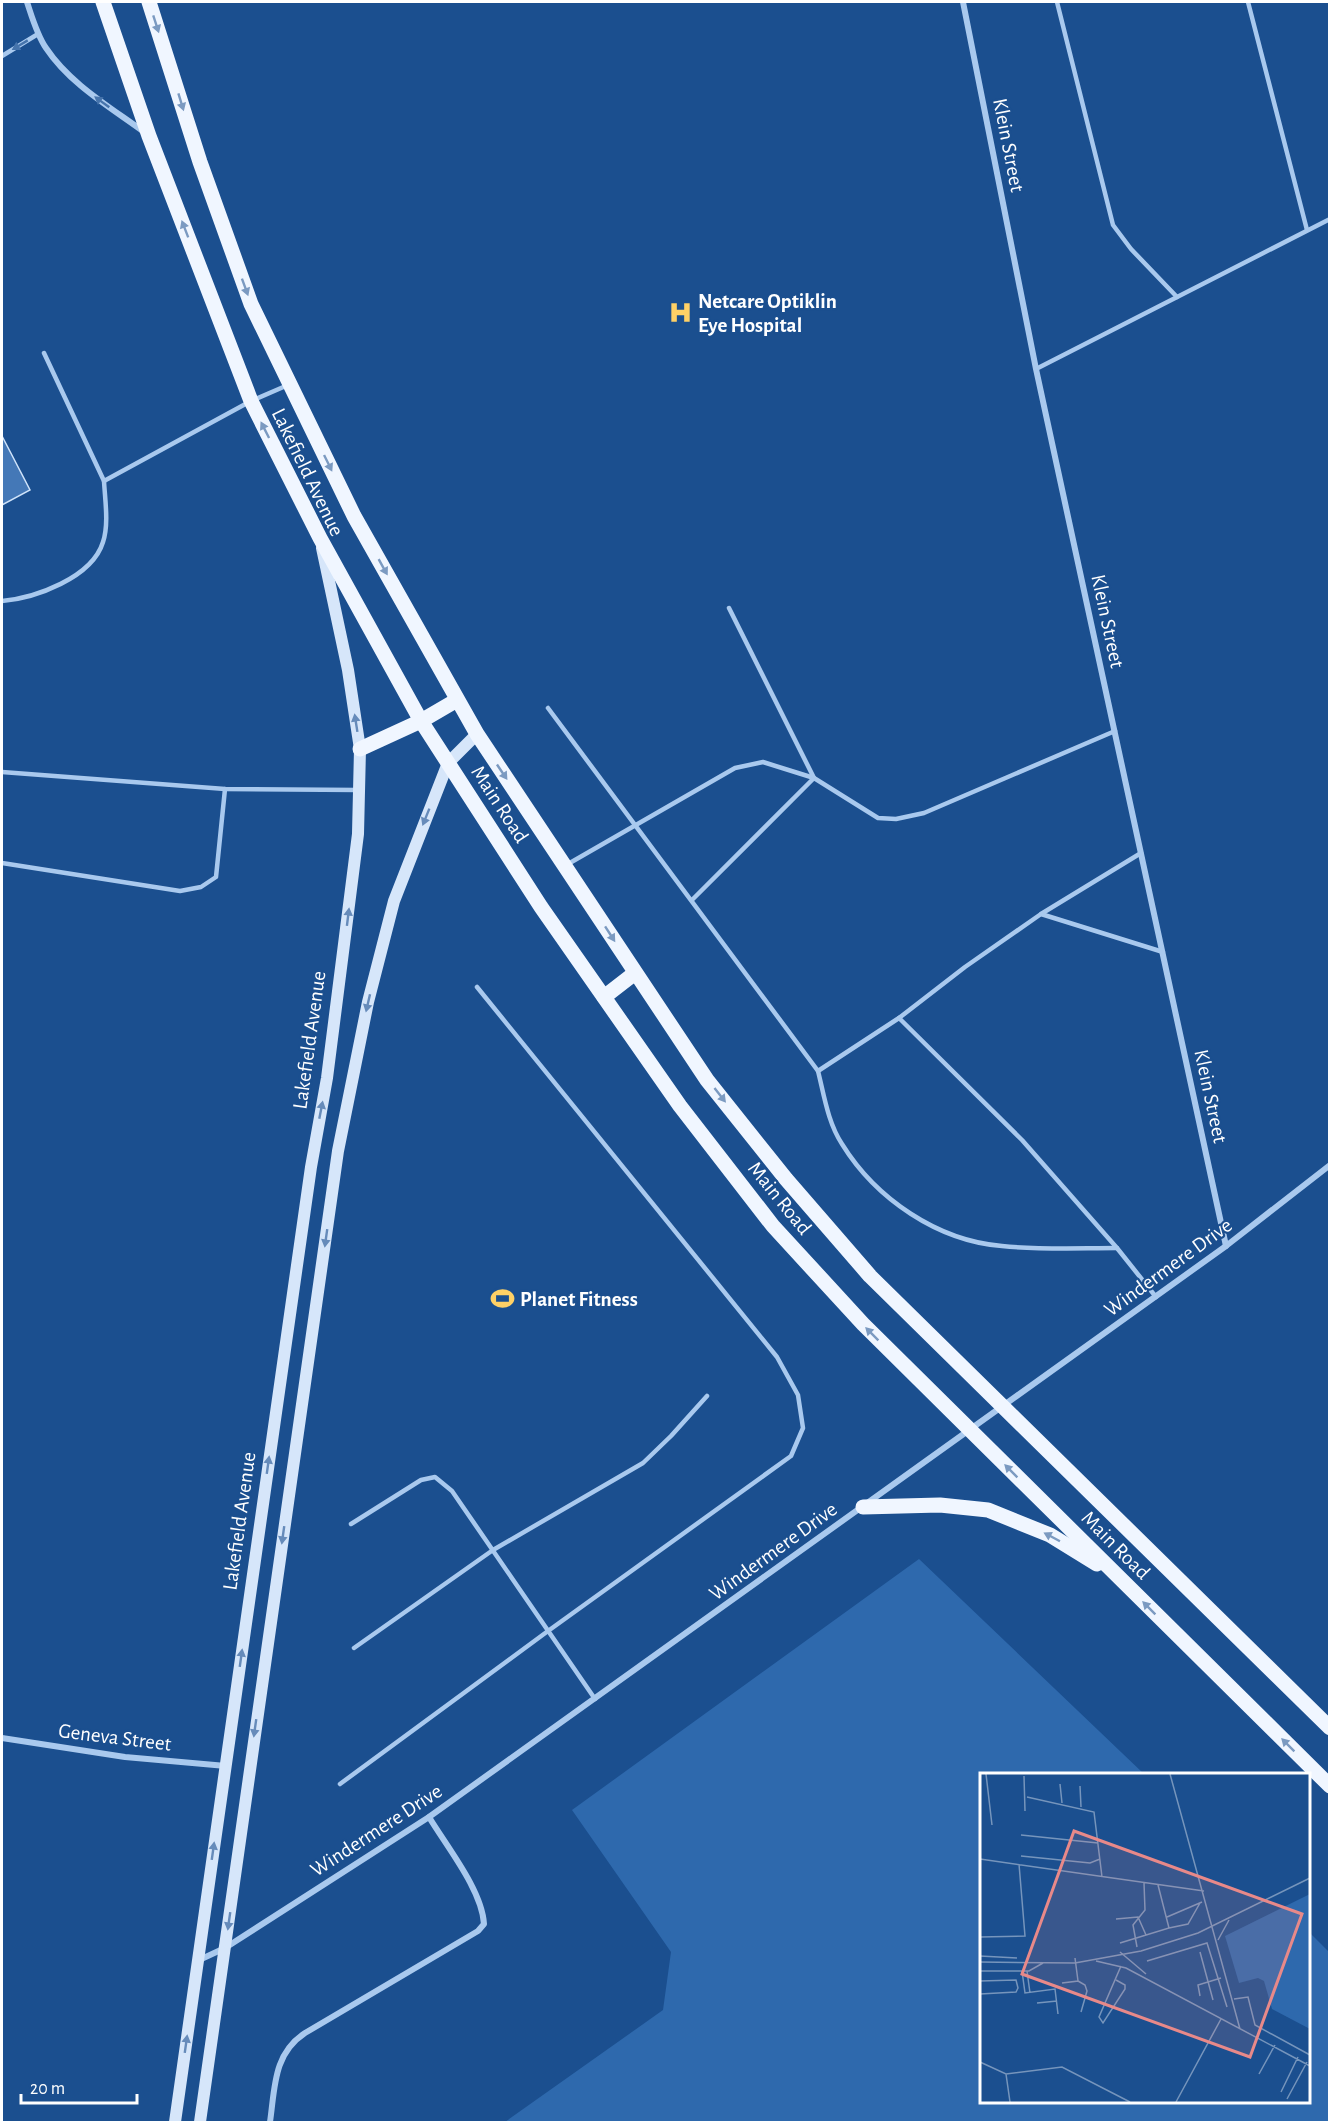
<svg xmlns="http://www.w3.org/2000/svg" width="1331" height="2124" font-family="'Alegreya Sans',sans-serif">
	<rect width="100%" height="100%" fill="#1b4f8f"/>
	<polygon fill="#2e69ad" points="919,1559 1144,1774 982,1774 982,2102 1308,2102 1309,1932 1329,1952 1329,2122 505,2122 663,2010 671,1952 572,1810"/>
	<polygon fill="#4478b7" stroke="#cfe3fa" stroke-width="1.5" points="2,436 30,490 2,505"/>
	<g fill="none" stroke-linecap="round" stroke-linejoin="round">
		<g stroke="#a9c9ee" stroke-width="4.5">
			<polyline points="1057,2 1113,225 1131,249 1177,297"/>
			<polyline points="1248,2 1307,230"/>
			<polyline points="2,56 38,34"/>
			<polyline points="44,353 104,481 251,401 288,385"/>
			<polyline points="1036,369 1330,219"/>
			<path d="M2 601C35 598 92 578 103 542 109 524 105 500 104 481"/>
			<polyline points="548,708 818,1071 899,1018 965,967 1041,914 1141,853"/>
			<polyline points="2,772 225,789 358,790"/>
			<polyline points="2,863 180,891 201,887 216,877 225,789"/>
			<polyline points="568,864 735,768 763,762 814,778 878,818 896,819 924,813 1115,731"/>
			<polyline points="692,900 814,778 729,608"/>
			<polyline points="1041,914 1163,952"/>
			<polyline points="899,1018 1022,1140 1117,1248 1156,1297"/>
			<path d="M818 1071C824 1095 828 1123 842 1144 876 1199 938 1241 1002 1246 1040 1250 1079 1248 1117 1248"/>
			<polyline points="351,1524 421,1480 435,1477 452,1491 595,1699"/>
			<polyline points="354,1648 493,1550 643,1463 671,1436 707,1396"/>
			<polyline points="340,1784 548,1631 791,1456 803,1428 798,1395 777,1357 477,987"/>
		</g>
		<g stroke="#a9c9ee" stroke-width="6">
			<path d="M27 2C32 17 37 35 46 48 70 84 110 107 144 132"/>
			<polyline points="963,2 1036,369 1226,1246"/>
			<polyline points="2,1738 125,1757 226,1766"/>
			<polyline points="197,1961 225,1948 429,1817 1226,1246 1330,1165"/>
			<path d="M270 2122C275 2088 273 2054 305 2033L478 1931 484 1924C482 1890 447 1847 429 1817"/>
		</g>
		<g stroke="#d6e6fa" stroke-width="12">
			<polyline points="175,2122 311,1167 327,1078 358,834 360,749 348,670 322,548"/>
			<polyline points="200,2122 338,1151 368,1002 394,901 448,763 477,734"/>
		</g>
		<g stroke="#f0f6ff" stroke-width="15">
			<polyline points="103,2 149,136 251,401 320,538 421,721 541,907 680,1106 773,1226 863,1324 1330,1786"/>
			<polyline points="149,2 200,162 251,304 354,516 477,734 707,1080 786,1179 870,1276 1330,1728"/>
			<polyline points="360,749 421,721 457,700"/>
			<polyline points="604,997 635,973"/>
			<polyline points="863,1507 940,1505 988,1510 1050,1535 1097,1564"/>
		</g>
	</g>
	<defs><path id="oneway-solid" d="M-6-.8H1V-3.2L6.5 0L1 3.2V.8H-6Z" transform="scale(1.5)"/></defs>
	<g fill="#7b9ac1">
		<use href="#oneway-solid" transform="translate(156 24) rotate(72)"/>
		<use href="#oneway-solid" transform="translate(181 102) rotate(73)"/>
		<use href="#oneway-solid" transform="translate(185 229) rotate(-111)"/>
		<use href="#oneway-solid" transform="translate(245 287) rotate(70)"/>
		<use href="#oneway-solid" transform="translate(265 430) rotate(-117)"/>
		<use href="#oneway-solid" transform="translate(328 463) rotate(64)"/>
		<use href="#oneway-solid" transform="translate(383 567) rotate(61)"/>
		<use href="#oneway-solid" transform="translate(502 772) rotate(56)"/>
		<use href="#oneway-solid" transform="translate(610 934) rotate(57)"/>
		<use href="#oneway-solid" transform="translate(720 1095) rotate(52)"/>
		<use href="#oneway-solid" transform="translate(872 1334) rotate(-135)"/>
		<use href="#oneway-solid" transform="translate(1011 1471) rotate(-135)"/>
		<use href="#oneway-solid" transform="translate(1052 1537) rotate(-152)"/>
		<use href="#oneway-solid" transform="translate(1149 1608) rotate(-135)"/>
		<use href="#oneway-solid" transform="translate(1288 1745) rotate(-135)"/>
	</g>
	<g fill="#4674ac">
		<use href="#oneway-solid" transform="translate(20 45) rotate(149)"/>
		<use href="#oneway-solid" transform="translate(102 102) rotate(-144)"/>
	</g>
	<g fill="#668bba">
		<use href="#oneway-solid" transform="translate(356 723) rotate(-99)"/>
		<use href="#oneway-solid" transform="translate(426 817) rotate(112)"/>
		<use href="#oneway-solid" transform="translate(348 917) rotate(-83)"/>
		<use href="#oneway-solid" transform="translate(368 1003) rotate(103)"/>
		<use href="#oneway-solid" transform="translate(321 1110) rotate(-79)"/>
		<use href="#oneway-solid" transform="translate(326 1238) rotate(98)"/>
		<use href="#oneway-solid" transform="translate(268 1465) rotate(-82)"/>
		<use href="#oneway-solid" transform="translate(283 1535) rotate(98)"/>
		<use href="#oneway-solid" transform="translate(241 1658) rotate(-82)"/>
		<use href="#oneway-solid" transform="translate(255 1728) rotate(98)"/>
		<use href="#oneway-solid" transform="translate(213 1851) rotate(-82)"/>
		<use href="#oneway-solid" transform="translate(229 1921) rotate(98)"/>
		<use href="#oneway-solid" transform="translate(186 2044) rotate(-82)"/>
	</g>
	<defs>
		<symbol id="hospital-bare" viewBox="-9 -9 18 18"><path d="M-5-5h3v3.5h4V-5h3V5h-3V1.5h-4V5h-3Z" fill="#ffd166" stroke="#1b4f8f" stroke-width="2.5" paint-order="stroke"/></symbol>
		<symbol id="stadium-bare" viewBox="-9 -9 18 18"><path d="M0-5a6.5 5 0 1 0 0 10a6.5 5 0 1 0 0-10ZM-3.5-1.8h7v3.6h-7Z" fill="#ffd166" stroke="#1b4f8f" stroke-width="2.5" paint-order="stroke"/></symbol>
	</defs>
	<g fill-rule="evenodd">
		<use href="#hospital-bare" x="664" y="296" width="33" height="33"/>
		<use href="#stadium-bare" x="486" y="1282" width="33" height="33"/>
	</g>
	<g text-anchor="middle" stroke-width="4.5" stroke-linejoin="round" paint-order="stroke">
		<g font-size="21" fill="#fff" stroke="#1b4f8f">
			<text transform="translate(1009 145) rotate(79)" y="7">Klein Street</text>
			<text transform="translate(308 472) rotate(64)" y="7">Lakefield Avenue</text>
			<text transform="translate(1108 621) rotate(78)" y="7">Klein Street</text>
			<text transform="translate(500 804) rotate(57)" y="7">Main Road</text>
			<text transform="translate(309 1040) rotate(-82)" y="7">Lakefield Avenue</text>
			<text transform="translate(1211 1096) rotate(78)" y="7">Klein Street</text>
			<text transform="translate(780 1198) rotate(51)" y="7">Main Road</text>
			<text transform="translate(1168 1267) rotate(-36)" y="7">Windermere Drive</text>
			<text transform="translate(239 1521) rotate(-82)" y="7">Lakefield Avenue</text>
			<text transform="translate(1116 1545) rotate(45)" y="7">Main Road</text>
			<text transform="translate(773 1551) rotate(-36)" y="7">Windermere Drive</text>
			<text transform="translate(115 1737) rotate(7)" y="7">Geneva Street</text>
			<text transform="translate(376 1830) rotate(-33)" y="7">Windermere Drive</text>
		</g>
		<g font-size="21" font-weight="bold" fill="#fff" stroke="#1b4f8f" text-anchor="start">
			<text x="698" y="308">Netcare Optiklin<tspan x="698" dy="24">Eye Hospital</tspan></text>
			<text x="520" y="1306">Planet Fitness</text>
		</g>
	</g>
	<g transform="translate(980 1773)">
		<rect width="330" height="330" fill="#1b4f8f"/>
		<path d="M330 121V256L292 236 284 208 278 205 259 210 245 163Z" fill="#2e69ad"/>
		<path fill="none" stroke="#7695bc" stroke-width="1.5" d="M6 1 12 52M190 1 260 256M44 3 45 38M80 11 82 30M100 13 101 34M47 24 114 39 122 104M41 62 118 70M41 83 110 90 120 86M0 86 224 118M187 144 222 129M136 146 158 144 166 162M189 155 208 151 220 130M0 164 45 163 39 91M238 167 249 147M140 170 189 155 178 112M157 174 153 152 165 137 164 110M140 179 166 201M220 179 233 227M0 183 37 185M116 188 146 195 330 293M167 188 227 170 247 234M0 189 95 190 161 178 218 160 330 105M0 198H49L63 190M42 198 45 220 75 216 78 241M47 198 50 220M136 207 145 212V216L123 250 119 244 141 193M0 208 36 207 38 215 36 219 0 221M98 208 105 212 107 218 101 239M82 210 98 208 95 185M220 223 218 212 241 205M254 226 268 224 275 252 330 282M57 230 77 228M0 289 26 301 82 294 150 329M26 301 30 329M279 301 295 272M301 319 318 284M307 326 327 289M196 329 241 246"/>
		<path fill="#e88989" fill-opacity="0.15" stroke="#e88989" stroke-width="3" d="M94 58 322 141 270 284 42 201Z"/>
		<rect width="330" height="330" fill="none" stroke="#fff" stroke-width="3"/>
	</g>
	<rect width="1331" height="2124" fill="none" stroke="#ffffff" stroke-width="6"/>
	<path d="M21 2094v9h116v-9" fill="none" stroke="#ffffff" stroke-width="3"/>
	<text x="30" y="2094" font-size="18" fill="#ffffff" stroke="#1b4f8f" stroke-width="4.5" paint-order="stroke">20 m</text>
</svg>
